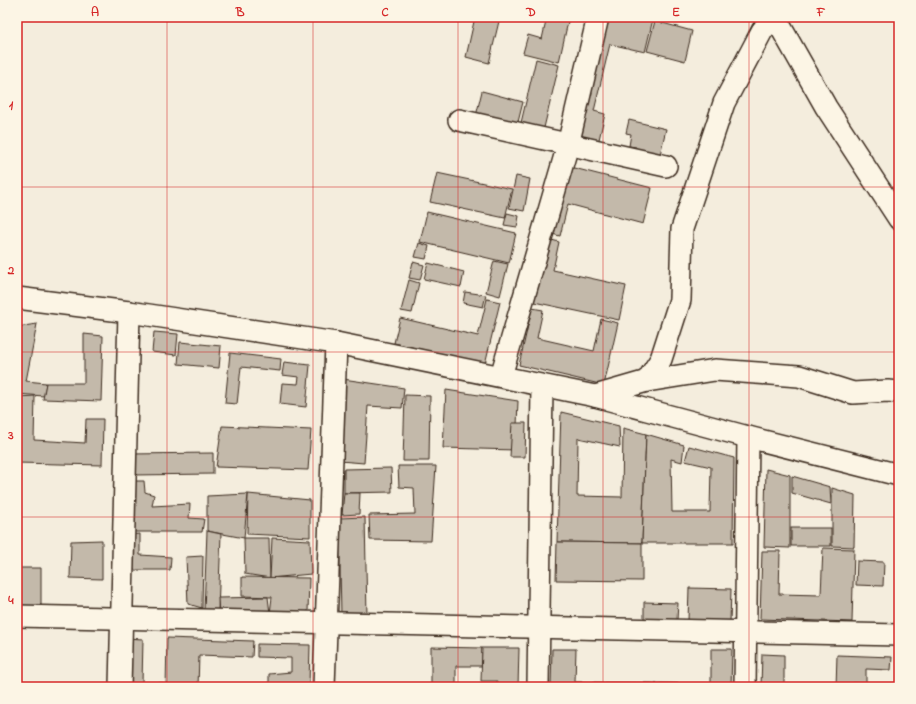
<svg xmlns="http://www.w3.org/2000/svg" width="916" height="704" font-family="'Indie Flower',sans-serif">
	<rect width="100%" height="100%" fill="#f4eddd"/>
	<filter id="ink" filterUnits="userSpaceOnUse"><feTurbulence type="fractalNoise" baseFrequency=".025" numOctaves="2"/><feDisplacementMap in="SourceGraphic" scale="8" xChannelSelector="R" yChannelSelector="G"/><feConvolveMatrix kernelMatrix="1 2 1 2 8 2 1 2 1" color-interpolation-filters="sRGB"/></filter>
	<g filter="url(#ink)">
		<g fill="#c3b9aa" stroke="#3b2a1e">
			<polygon points="475,17 500,17 489,63 466,57"/>
			<polygon points="547,17 569,17 559,62 523,53 528,35 542,39"/>
			<polygon points="602,17 643,17 653,19 645,52 610,44 594,111 605,114 597,148 573,142"/>
			<polygon points="655,21 692,31 685,61 647,51"/>
			<polygon points="536,59 559,65 543,132 520,127"/>
			<polygon points="482,91 523,102 517,126 476,116"/>
			<polygon points="629,120 666,129 659,159 635,153 636,147 629,146 631,134 626,133"/>
			<polygon points="566,166 652,188 643,224 568,204 560,236 548,233"/>
			<polygon points="437,173 512,189 505,218 430,202"/>
			<polygon points="516,176 530,179 524,211 509,208"/>
			<polygon points="427,212 516,233 509,263 420,242"/>
			<polygon points="507,213 519,216 517,227 504,225"/>
			<polygon points="548,239 559,242 553,270 626,286 619,320 534,302"/>
			<polygon points="419,243 429,246 426,259 415,257"/>
			<polygon points="494,261 508,264 500,296 486,292"/>
			<polygon points="413,262 424,265 420,280 409,278"/>
			<polygon points="428,263 464,272 461,287 424,279"/>
			<polygon points="409,280 419,283 412,313 401,311"/>
			<polygon points="465,292 486,295 483,307 463,303"/>
			<polygon points="487,299 500,302 485,364 394,343 400,318 478,336"/>
			<polygon points="532,308 543,310 537,338 594,351 601,319 618,323 604,385 519,365"/>
			<polygon points="37,324 26,381 46,383 44,396 17,394 17,327"/>
			<polygon points="154,332 178,334 176,355 152,352"/>
			<polygon points="84,334 103,336 101,401 43,399 46,383 84,383"/>
			<polygon points="180,342 221,346 219,368 178,364"/>
			<polygon points="230,353 281,359 280,371 241,367 237,404 225,403"/>
			<polygon points="284,362 310,365 306,407 280,404 282,383 298,384 299,377 282,375"/>
			<polygon points="343,379 404,388 402,408 368,406 364,463 340,461"/>
			<polygon points="446,390 518,401 516,450 443,448"/>
			<polygon points="405,395 430,396 429,461 403,461"/>
			<polygon points="35,396 34,440 85,443 86,419 103,419 102,465 17,463 17,397"/>
			<polygon points="561,412 619,426 620,447 578,438 577,496 622,497 623,428 646,434 642,543 557,542"/>
			<polygon points="512,423 526,423 525,457 510,457"/>
			<polygon points="222,426 311,430 308,470 216,467"/>
			<polygon points="646,434 684,445 682,462 671,459 672,512 710,512 711,467 685,461 689,446 734,458 733,543 642,543"/>
			<polygon points="213,453 213,474 131,475 130,454"/>
			<polygon points="398,466 436,466 431,541 370,540 369,515 415,514 414,488 399,487"/>
			<polygon points="391,468 392,492 344,493 344,469"/>
			<polygon points="766,469 790,475 790,548 764,547"/>
			<polygon points="792,476 830,487 831,504 792,493"/>
			<polygon points="129,481 144,481 145,492 154,495 152,506 190,504 189,518 204,519 202,532 128,532"/>
			<polygon points="832,488 855,495 854,547 832,546"/>
			<polygon points="344,493 360,493 359,514 342,515"/>
			<polygon points="248,494 310,500 310,537 247,534"/>
			<polygon points="248,494 244,538 207,531 207,496"/>
			<polygon points="365,517 367,616 341,616 339,518"/>
			<rect x="791" y="528" width="40" height="18"/>
			<polygon points="207,531 221,534 218,611 204,611"/>
			<polygon points="140,534 140,555 171,557 170,570 127,570 126,535"/>
			<polygon points="244,538 269,538 270,578 245,574"/>
			<polygon points="272,538 310,540 311,574 270,578"/>
			<polygon points="102,540 102,579 70,578 71,541"/>
			<polygon points="557,542 642,543 642,581 556,580"/>
			<polygon points="823,548 854,549 852,622 760,619 762,551 780,551 779,594 821,595"/>
			<polygon points="203,556 202,608 188,604 186,557"/>
			<polygon points="857,561 884,562 883,586 856,585"/>
			<polygon points="17,568 41,568 41,605 17,607"/>
			<polygon points="242,577 309,578 308,612 270,614 272,597 242,596"/>
			<polygon points="689,588 731,589 730,622 688,621"/>
			<polygon points="268,597 270,614 219,614 218,598"/>
			<polygon points="644,602 678,603 677,620 644,619"/>
			<polygon points="126,638 143,639 142,683 163,683 163,687 124,687"/>
			<polygon points="167,638 253,641 252,657 199,655 198,687 166,687"/>
			<polygon points="257,644 310,645 309,685 269,685 269,674 291,672 291,658 257,657"/>
			<polygon points="431,647 482,648 482,666 456,666 456,687 431,687"/>
			<polygon points="482,648 519,648 518,687 497,687 497,681 481,681"/>
			<polygon points="552,649 576,649 575,682 711,684 711,649 732,649 731,687 551,687"/>
			<polygon points="762,654 784,655 784,687 761,687"/>
			<polygon points="837,655 892,657 891,670 866,669 866,684 853,683 853,687 836,687"/>
			<polygon points="216,684 216,687 202,687 202,685"/>
		</g>
		<g fill="none" stroke-linecap="round" stroke-linejoin="round">
			<defs>
				<g id="minor">
					<polyline points="775,17 826,107 899,219"/>
					<polyline points="459,120 666,166"/>
					<polyline points="17,298 129,312 336,343 595,396 748,437 899,475"/>
					<polyline points="501,376 568,145 598,17"/>
					<polyline points="647,381 715,370 799,376 853,393 888,391 899,392"/>
					<polyline points="595,396 647,381 661,359 680,300 682,229 724,103 762,31 773,17"/>
					<polyline points="17,616 899,635"/>
					<polyline points="120,687 129,312"/>
					<polyline points="324,687 336,343"/>
					<polyline points="538,687 542,386"/>
					<polyline points="745,687 748,437"/>
				</g>
			</defs>
			<use href="#minor" stroke="#3b2a1e" stroke-width="24"/>
			<use href="#minor" stroke="#fcf5e5" stroke-width="21"/>
		</g>
	</g>
	<path fill="none" stroke="#d62828" stroke-width="1" stroke-opacity="0.55" d="M167 17V687M313 17V687M458 17V687M603 17V687M749 17V687M17 187H899M17 352H899M17 517H899"/>
	<rect width="916" height="704" fill="none" stroke="#fcf5e5" stroke-width="44"/>
	<rect x="22" y="22" width="872" height="660" fill="none" stroke="#d62828" stroke-width="1.5"/>
	<g font-size="13" text-anchor="middle" font-weight="bold" fill="#d62828">
		<text x="95" y="16">A</text>
		<text x="240" y="16">B</text>
		<text x="385" y="16">C</text>
		<text x="531" y="16">D</text>
		<text x="676" y="16">E</text>
		<text x="821" y="16">F</text>
		<text x="11" y="109">1</text>
		<text x="11" y="274">2</text>
		<text x="11" y="439">3</text>
		<text x="11" y="604">4</text>
	</g>
</svg>
